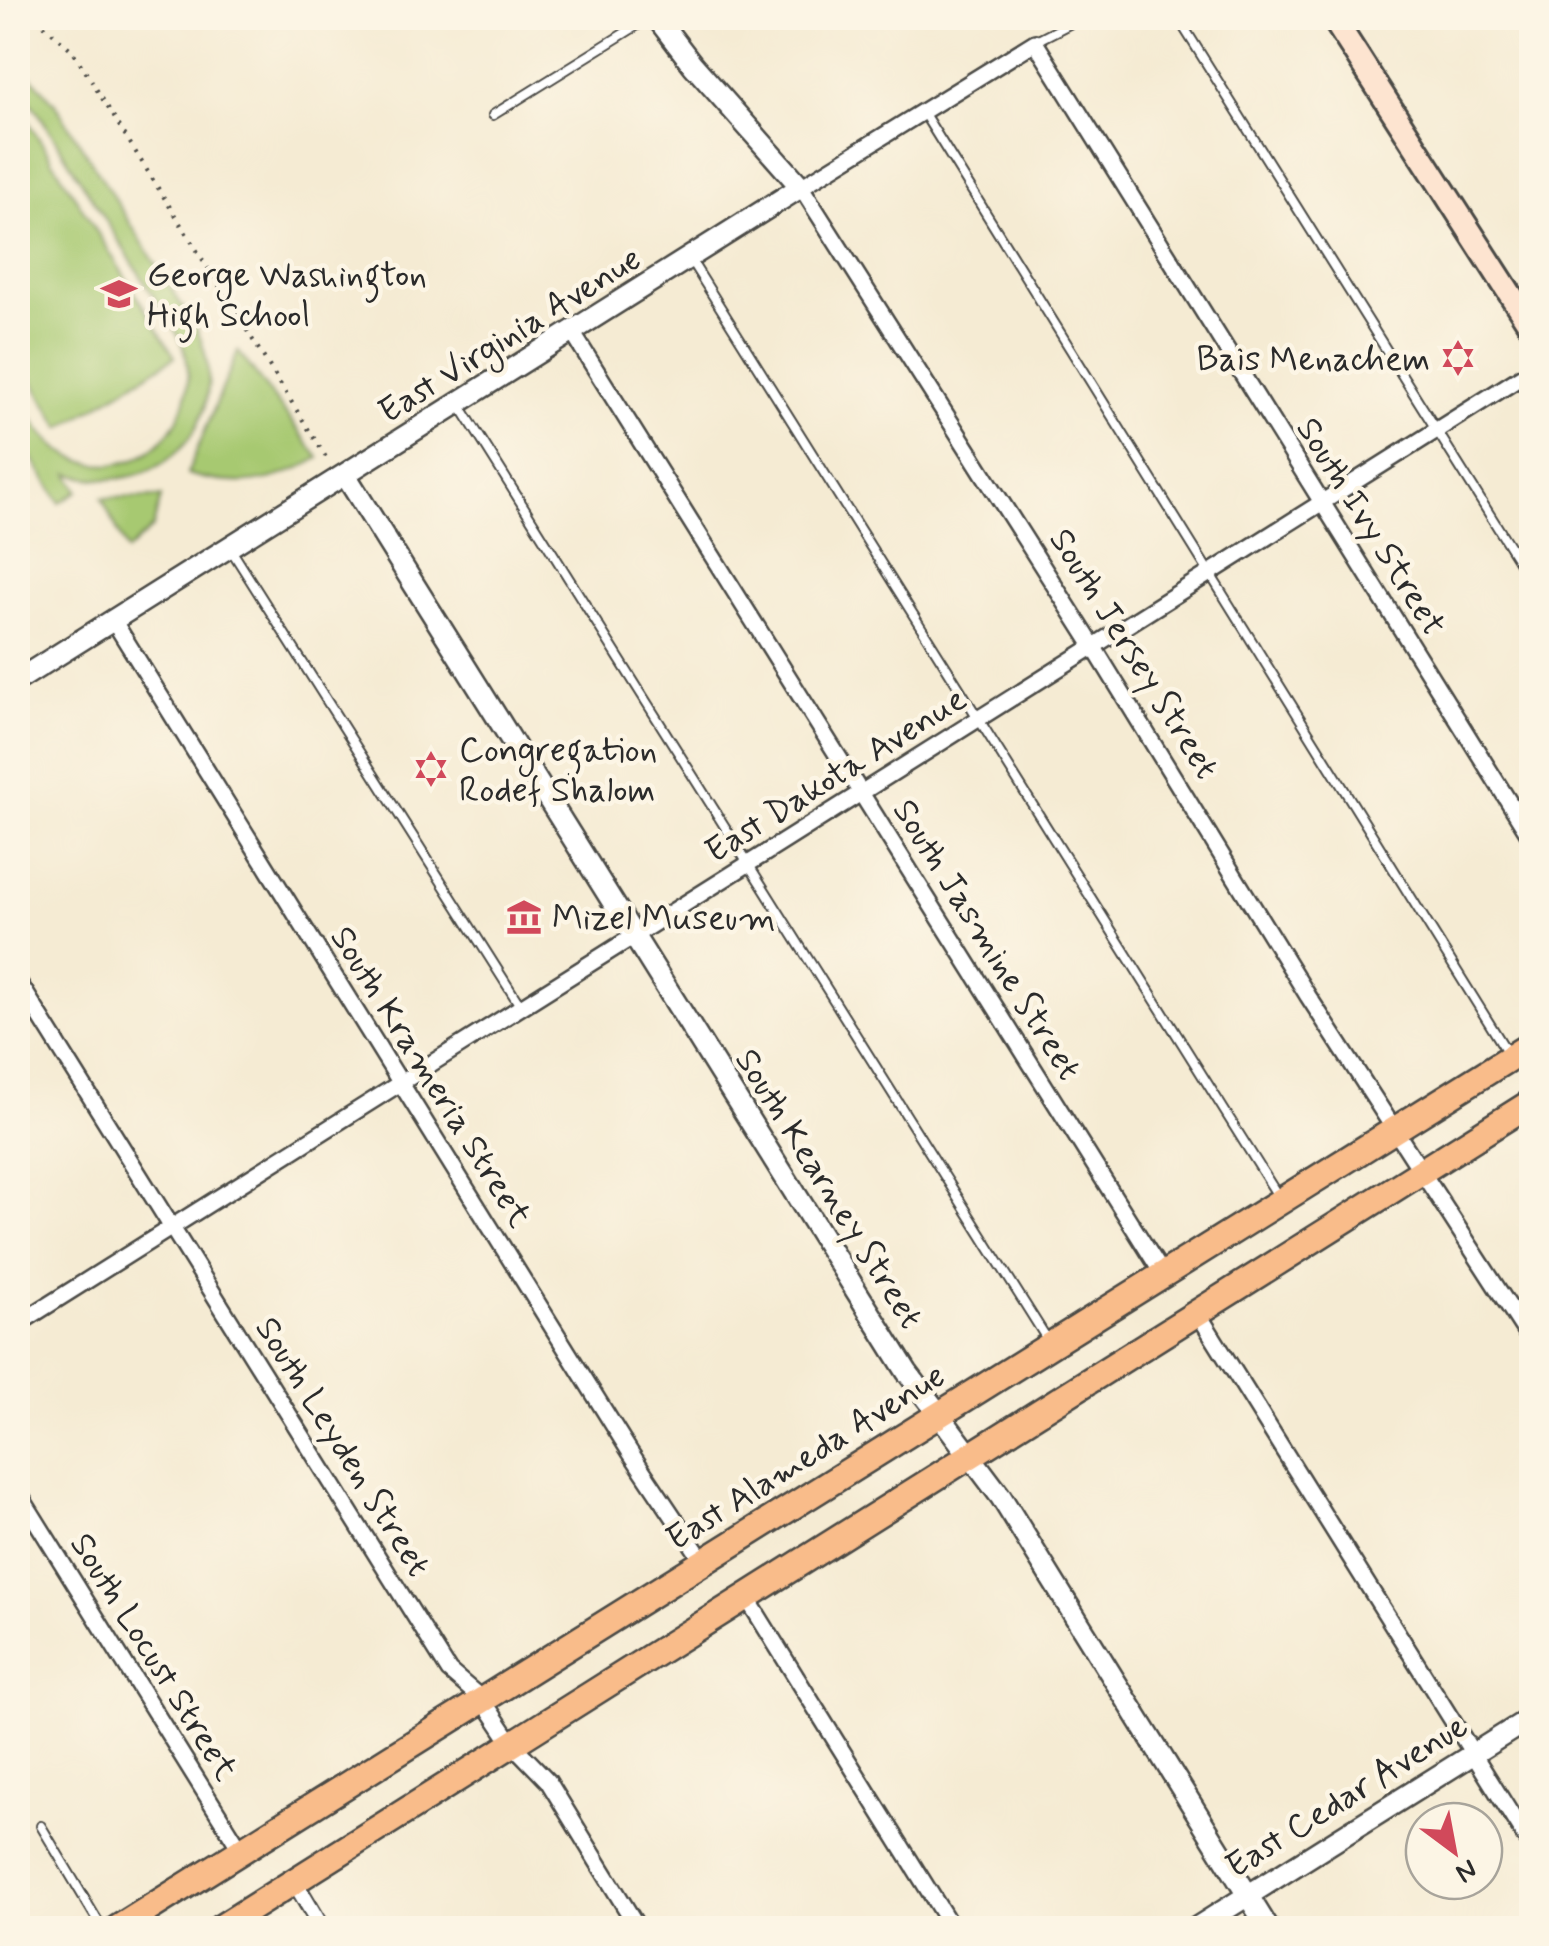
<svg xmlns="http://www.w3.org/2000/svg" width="1549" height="1946" font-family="Mynerve,sans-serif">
	<rect width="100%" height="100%" fill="#fcf5e5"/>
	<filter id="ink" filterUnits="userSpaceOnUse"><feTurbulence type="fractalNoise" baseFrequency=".01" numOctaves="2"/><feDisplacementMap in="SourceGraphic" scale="20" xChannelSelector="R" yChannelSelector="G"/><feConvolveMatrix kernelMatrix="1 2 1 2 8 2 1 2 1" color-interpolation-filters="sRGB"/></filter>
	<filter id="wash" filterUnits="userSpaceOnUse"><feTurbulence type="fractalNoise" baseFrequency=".0048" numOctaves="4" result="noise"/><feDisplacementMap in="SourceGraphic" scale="40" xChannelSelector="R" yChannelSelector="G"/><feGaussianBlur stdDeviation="2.25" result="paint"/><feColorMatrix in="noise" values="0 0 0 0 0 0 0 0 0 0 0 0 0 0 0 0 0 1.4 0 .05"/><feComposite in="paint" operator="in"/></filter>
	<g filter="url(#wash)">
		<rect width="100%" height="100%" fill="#f5ebd3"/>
		<g fill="#a7c971" stroke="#697a4e" stroke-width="2.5">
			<path d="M18 62 54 102 196 328C239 418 163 501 69 474L78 491 60 503 18 435V396C30 415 41 437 60 450 135 500 216 413 179 337L38 112 18 87Z"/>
			<polygon points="18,105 175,357 61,428 18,358"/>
			<path d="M238 351 319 458C274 484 237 489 187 474Z"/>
			<polygon points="161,497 153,527 127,551 102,498"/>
		</g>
	</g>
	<g filter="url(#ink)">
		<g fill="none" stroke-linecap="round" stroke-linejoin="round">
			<defs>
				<g id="service">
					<polyline points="1178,18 1532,582"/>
					<polyline points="1036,41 1081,18"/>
					<polyline points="923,112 1509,1055"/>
					<polyline points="493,115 649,18"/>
					<polyline points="690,259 1278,1196"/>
					<polyline points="459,404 1047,1339"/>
					<polyline points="230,548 521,1007"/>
					<polyline points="41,1826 102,1928"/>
				</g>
				<g id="minor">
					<polyline points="572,332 1162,1273"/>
					<polyline points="113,620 630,1452 703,1561"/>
					<polyline points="1532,839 1035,42 801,187 1093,646 1308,996 1532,1342"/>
					<polyline points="18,981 449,1671 483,1700 513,1745 548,1781 638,1928"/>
					<polyline points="1199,1315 1532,1848"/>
					<polyline points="18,1324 1532,370"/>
					<polyline points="18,1492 242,1852"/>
					<polyline points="747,1598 952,1928"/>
					<polyline points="294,1881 322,1928"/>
				</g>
				<g id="tertiary">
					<polyline points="346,476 907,1372 1001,1497 1268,1928"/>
					<polyline points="18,680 801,187 693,65 657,18"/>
					<polyline points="1196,1928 1532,1717"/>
				</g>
				<polyline id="secondary" points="1333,18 1532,328"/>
				<g id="primary">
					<polyline points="118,1928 1532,1044"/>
					<polyline points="220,1928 1532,1102"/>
				</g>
			</defs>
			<use href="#service" stroke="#494844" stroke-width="12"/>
			<use href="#minor" stroke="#494844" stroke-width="20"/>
			<use href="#tertiary" stroke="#494844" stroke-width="25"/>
			<use href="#secondary" stroke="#494844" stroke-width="28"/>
			<use href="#primary" stroke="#494844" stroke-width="30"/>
			<polyline stroke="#494844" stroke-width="4" stroke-dasharray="2.5 8" stroke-linecap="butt" points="36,18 72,50 329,462"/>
			<use href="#service" stroke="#fff" stroke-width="8"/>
			<use href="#minor" stroke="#fff" stroke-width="15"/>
			<use href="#tertiary" stroke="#fff" stroke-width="20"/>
			<use href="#secondary" stroke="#fde4d0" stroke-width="22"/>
			<use href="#primary" stroke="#f9bc8a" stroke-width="25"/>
		</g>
	</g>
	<defs>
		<symbol id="school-bare" viewBox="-9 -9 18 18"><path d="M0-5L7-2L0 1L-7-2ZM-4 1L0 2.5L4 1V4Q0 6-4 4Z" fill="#d1495b" stroke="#fcf5e5" stroke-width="2.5" paint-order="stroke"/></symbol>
		<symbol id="synagogue-bare" viewBox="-9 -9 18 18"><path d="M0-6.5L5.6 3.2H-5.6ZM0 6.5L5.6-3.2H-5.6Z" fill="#d1495b" stroke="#fcf5e5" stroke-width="2.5" paint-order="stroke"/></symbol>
		<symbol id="museum-bare" viewBox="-9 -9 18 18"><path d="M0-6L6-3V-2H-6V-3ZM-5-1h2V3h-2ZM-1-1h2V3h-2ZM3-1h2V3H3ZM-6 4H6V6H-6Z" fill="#d1495b" stroke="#fcf5e5" stroke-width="2.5" paint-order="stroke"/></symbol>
	</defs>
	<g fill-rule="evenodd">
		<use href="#school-bare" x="94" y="269" width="50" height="50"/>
		<use href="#synagogue-bare" x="1433" y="333" width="50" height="50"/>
		<use href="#synagogue-bare" x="406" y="744" width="50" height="50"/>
		<use href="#museum-bare" x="499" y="892" width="50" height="50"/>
	</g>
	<g text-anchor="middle" stroke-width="9" stroke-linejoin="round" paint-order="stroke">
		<g font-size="35" fill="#2b2b2b" stroke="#fcf5e5" text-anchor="start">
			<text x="147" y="286">George Washington<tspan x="147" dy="40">High School</tspan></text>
			<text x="1430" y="370" text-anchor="end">Bais Menachem</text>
			<text x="459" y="761">Congregation<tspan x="459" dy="40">Rodef Shalom</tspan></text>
			<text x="552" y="929">Mizel Museum</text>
		</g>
		<g font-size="35" fill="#2b2b2b" stroke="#fcf5e5">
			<text transform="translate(509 334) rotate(-32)" y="12">East Virginia Avenue</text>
			<text transform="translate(1372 526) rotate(58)" y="12">South Ivy Street</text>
			<text transform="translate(1135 653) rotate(58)" y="12">South Jersey Street</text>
			<text transform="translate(835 774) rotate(-32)" y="12">East Dakota Avenue</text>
			<text transform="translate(988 939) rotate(58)" y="12">South Jasmine Street</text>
			<text transform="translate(432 1076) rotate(58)" y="12">South Krameria Street</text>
			<text transform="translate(830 1188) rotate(58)" y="12">South Kearney Street</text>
			<text transform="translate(344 1446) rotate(58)" y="12">South Leyden Street</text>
			<text transform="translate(805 1456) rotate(-32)" y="12">East Alameda Avenue</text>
			<text transform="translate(155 1656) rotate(58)" y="12">South Locust Street</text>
			<text transform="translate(1346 1795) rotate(-32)" y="12">East Cedar Avenue</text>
		</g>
	</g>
	<rect width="1549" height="1946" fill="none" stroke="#fcf5e5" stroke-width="60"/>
	<g transform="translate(1454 1851) rotate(148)"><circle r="48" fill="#fcf5e5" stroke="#a8a49b" stroke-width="2.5"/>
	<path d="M0-8L18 38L0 25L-18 38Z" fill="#d1495b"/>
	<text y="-15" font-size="28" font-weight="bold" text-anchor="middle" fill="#2b2b2b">N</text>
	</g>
</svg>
